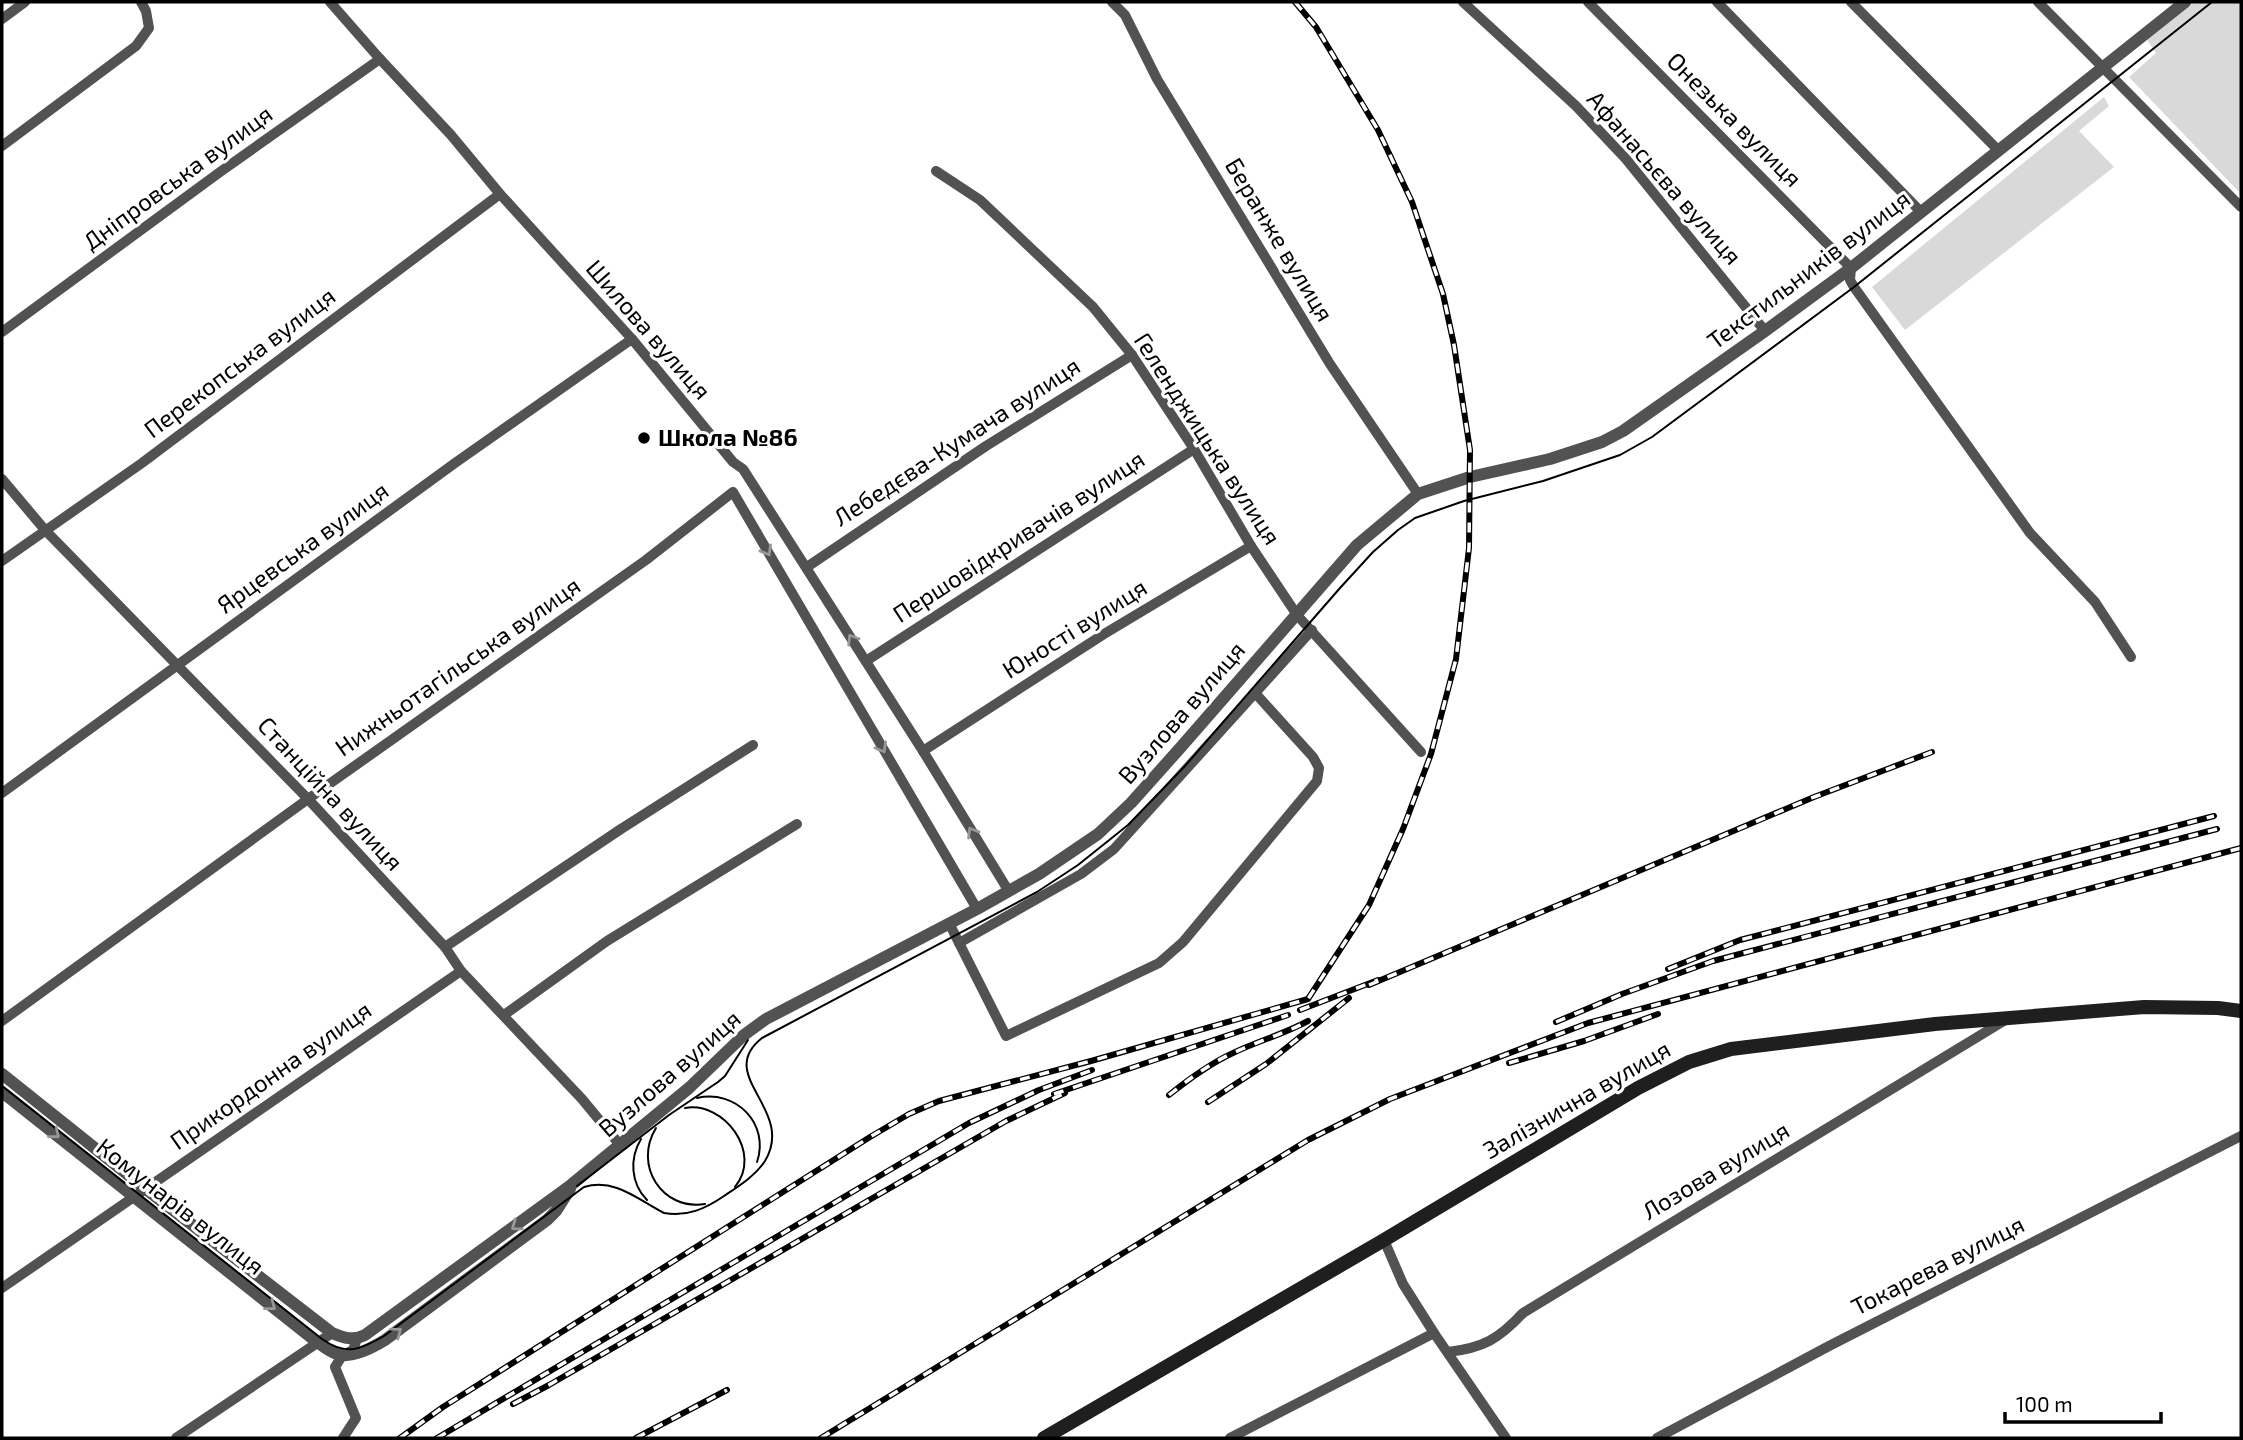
<svg xmlns="http://www.w3.org/2000/svg" width="2243" height="1440" font-family="'Exo 2',sans-serif">
	<rect width="100%" height="100%" fill="#fff"/>
	<g fill="#d9d9d9">
		<polygon points="2183,2 2241,2 2241,194 2129,77 2156,53 2143,34"/>
		<polygon points="2104,97 2109,106 2079,131 2114,167 1905,330 1872,287"/>
	</g>
	<g fill="none" stroke-linecap="round" stroke-linejoin="round">
		<g stroke="#525252" stroke-width="10">
			<polyline points="330,2 380,59 451,135 500,194 632,339 733,462 743,469 923,751 1008,890"/>
			<polyline points="1112,2 1125,15 1157,79 1330,364 1418,494"/>
			<polyline points="1463,2 1576,106 1626,159 1765,331"/>
			<polyline points="1588,2 1851,268 1850,280 1854,287 2030,533 2095,602 2131,657"/>
			<polyline points="1717,2 1921,212"/>
			<polyline points="1851,2 1999,151"/>
			<polyline points="2038,2 2241,207"/>
			<polyline points="2,19 25,2"/>
			<polyline points="2,146 136,46 149,28 146,11 141,2"/>
			<polyline points="936,171 980,200 1093,307 1132,355 1194,449 1251,546 1297,615 1421,752"/>
			<polyline points="2,332 220,172 380,59"/>
			<polyline points="2,479 45,530 308,799 445,947 461,971 582,1099 620,1145"/>
			<polyline points="2,561 142,463 500,194"/>
			<polyline points="807,567 986,446 1132,355"/>
			<polyline points="866,661 1194,449"/>
			<polyline points="923,751 1104,634 1251,546"/>
			<polyline points="2,793 455,463 632,339"/>
			<polyline points="949,923 1006,1036 1159,963 1183,942 1317,781 1319,768 1313,757 1256,694"/>
			<polyline points="959,943 1081,874 1114,849 1312,630"/>
			<polyline points="445,947 621,829 753,745"/>
			<polyline points="504,1015 607,941 797,824"/>
			<polyline points="2,1021 308,799 646,560 733,492 977,909"/>
			<polyline points="1384,1240 1403,1284 1434,1333 1506,1438"/>
			<polyline points="2,1288 461,971"/>
			<path d="M1448 1352C1483 1348 1499 1339 1523 1313L2007 1019"/>
			<polyline points="176,1438 332,1333"/>
			<polyline points="343,1438 356,1418 335,1367 342,1356 353,1350 357,1339"/>
			<polyline points="1230,1438 1434,1333"/>
			<polyline points="1657,1438 1829,1346 2241,1136"/>
		</g>
		<g stroke="#525252" stroke-width="12">
			<path d="M2 1074 146 1189 332 1333C344 1338 353 1341 365 1335L571 1185 689 1088 744 1035 766 1019 977 909 1039 874 1098 834 1131 803 1181 747 1357 545 1418 494 1470 477 1550 459 1602 442 1623 431 1765 331 1851 268 2185 2"/>
			<path d="M2 1092 317 1342C323 1346 330 1352 337 1354 352 1359 372 1348 385 1340L547 1220 556 1211 570 1189"/>
		</g>
		<polyline stroke="#1f1f1f" stroke-width="14" points="1044,1438 1384,1240 1638,1088 1689,1062 1731,1049 1935,1024 2144,1007 2218,1008 2241,1011"/>
		<g stroke="#000" stroke-width="2">
			<path d="M2 1086 322 1339C346 1356 360 1350 384 1336L584 1187C615 1178 637 1199 664 1213 687 1217 705 1209 724 1196 739 1186 755 1176 765 1161 796 1109 714 1076 762 1038L1037 892 1078 865 1128 825 1185 766 1340 588 1373 552 1398 530 1415 518 1464 501 1543 481 1620 455 1652 437 1854 287 2212 2"/>
			<path d="M697 1098C736 1089 770 1124 757 1162"/>
			<path d="M685 1108C724 1101 763 1153 735 1187"/>
			<path d="M656 1128C633 1165 662 1211 705 1204"/>
			<path d="M641 1139C629 1159 631 1184 647 1200"/>
			<polyline points="577,1186 669,1115 718,1082 725,1076 748,1040"/>
		</g>
		<defs>
			<g id="rail">
				<polyline points="1668,969 1740,940 2214,816"/>
				<polyline points="1369,985 1814,797 1932,752"/>
				<polyline points="1300,1010 1378,980"/>
				<polyline points="1556,1022 1622,994 1713,961 2217,829"/>
				<polyline points="1509,1063 1584,1041 1658,1014"/>
				<polyline points="1054,1094 1288,1015"/>
				<path d="M1169 1095C1189 1079 1209 1064 1233 1053 1258 1041 1284 1034 1308 1021"/>
				<polyline points="1208,1102 1266,1064 1349,998"/>
				<polyline points="513,1404 549,1385 1006,1121 1065,1093"/>
				<polyline points="400,1438 443,1407 870,1137 909,1114 939,1101 1091,1061 1308,999 1369,905 1403,829 1431,754 1456,659 1469,548 1470,450 1454,345 1443,294 1412,202 1378,130 1316,27 1295,2"/>
				<polyline points="437,1438 969,1123 1039,1090 1092,1070"/>
				<polyline points="636,1438 727,1390"/>
				<polyline points="821,1438 1308,1140 1390,1099 1588,1023 2241,848"/>
			</g>
		</defs>
		<use href="#rail" stroke="#000" stroke-width="6"/>
		<use href="#rail" stroke="#fff" stroke-width="3.5" stroke-dasharray="10" stroke-linecap="butt"/>
	</g>
	<defs><path id="oneway-chevron" d="M-2-3.5L2.5 0L-2 3.5" fill="none" stroke-width="1.6" stroke-linecap="round" stroke-linejoin="round" transform="scale(1.75)"/></defs>
	<g stroke="#979797">
		<use href="#oneway-chevron" transform="translate(767 551) rotate(60)"/>
		<use href="#oneway-chevron" transform="translate(852 639) rotate(-122)"/>
		<use href="#oneway-chevron" transform="translate(882 748) rotate(60)"/>
		<use href="#oneway-chevron" transform="translate(972 832) rotate(-121)"/>
		<use href="#oneway-chevron" transform="translate(55 1134) rotate(39)"/>
		<use href="#oneway-chevron" transform="translate(516 1226) rotate(144)"/>
		<use href="#oneway-chevron" transform="translate(271 1306) rotate(38)"/>
		<use href="#oneway-chevron" transform="translate(397 1332) rotate(-37)"/>
	</g>
	<circle fill="#000" stroke="#fff" stroke-width="2.5" cx="644" cy="438" r="7"/>
	<g text-anchor="middle" stroke-width="6" stroke-linejoin="round" paint-order="stroke">
		<g font-size="24" fill="#000" stroke="#fff">
			<text transform="translate(1734 120) rotate(45)" y="8">Онезька вулиця</text>
			<text transform="translate(178 178) rotate(-36)" y="8">Дніпровська вулиця</text>
			<text transform="translate(1664 178) rotate(49)" y="8">Афанасьєва вулиця</text>
			<text transform="translate(1279 240) rotate(59)" y="8">Беранже вулиця</text>
			<text transform="translate(1809 270) rotate(-37)" y="8">Текстильників вулиця</text>
			<text transform="translate(648 330) rotate(49)" y="8">Шилова вулиця</text>
			<text transform="translate(240 363) rotate(-37)" y="8">Перекопська вулиця</text>
			<text transform="translate(1207 439) rotate(57)" y="8">Геленджицька вулиця</text>
			<text transform="translate(957 442) rotate(-33)" y="8">Лебедєва-Кумача вулиця</text>
			<text transform="translate(1019 537) rotate(-33)" y="8">Першовідкривачів вулиця</text>
			<text transform="translate(303 548) rotate(-36)" y="8">Ярцевська вулиця</text>
			<text transform="translate(1075 629) rotate(-32)" y="8">Юності вулиця</text>
			<text transform="translate(458 667) rotate(-35)" y="8">Нижньотагільська вулиця</text>
			<text transform="translate(1182 713) rotate(-49)" y="8">Вузлова вулиця</text>
			<text transform="translate(330 794) rotate(47)" y="8">Станційна вулиця</text>
			<text transform="translate(670 1074) rotate(-41)" y="8">Вузлова вулиця</text>
			<text transform="translate(271 1076) rotate(-35)" y="8">Прикордонна вулиця</text>
			<text transform="translate(1577 1100) rotate(-30)" y="8">Залізнична вулиця</text>
			<text transform="translate(1716 1171) rotate(-31)" y="8">Лозова вулиця</text>
			<text transform="translate(180 1207) rotate(38)" y="8">Комунарів вулиця</text>
			<text transform="translate(1938 1266) rotate(-27)" y="8">Токарева вулиця</text>
		</g>
		<g font-size="24" font-weight="bold" fill="#000" stroke="#fff" text-anchor="start">
			<text x="658" y="446">Школа №86</text>
		</g>
	</g>
	<rect width="2243" height="1440" fill="none" stroke="#000000" stroke-width="7"/>
	<path d="M2005 1412v10h156v-10" fill="none" stroke="#000000" stroke-width="3.5"/>
	<text x="2016" y="1412" font-size="21" fill="#000000" stroke="#ffffff" stroke-width="5" paint-order="stroke">100 m</text>
</svg>
